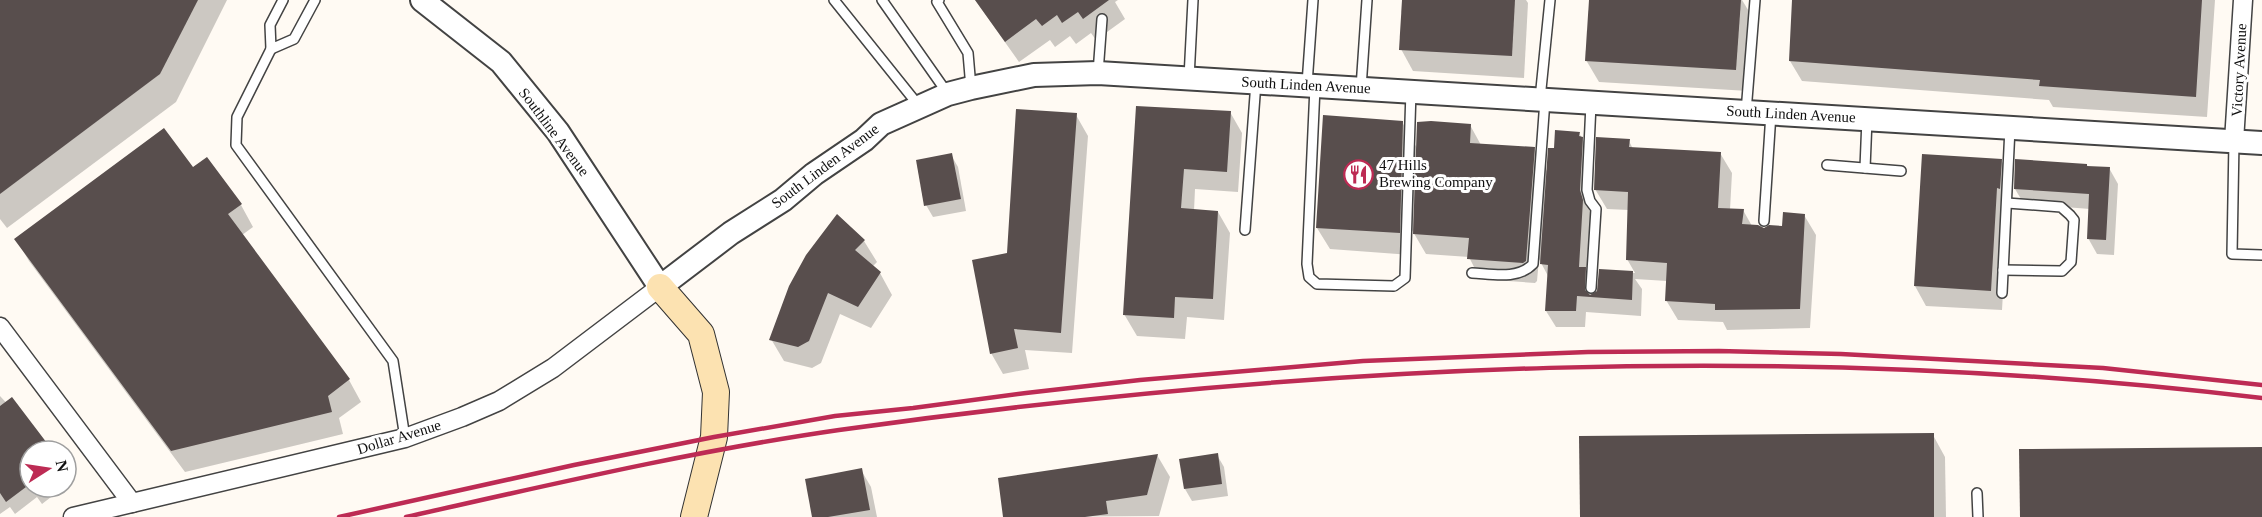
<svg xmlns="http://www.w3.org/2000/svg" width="2262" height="517" font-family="'Times New Roman',serif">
	<rect width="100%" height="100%" fill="#fffaf3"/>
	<g fill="#0003">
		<polygon points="0,0 227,0 176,102 7,228 0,219"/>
		<polygon points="975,0 1118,0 1115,2 1125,19 1096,40 1091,33 1076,44 1070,36 1055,47 1050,40 1019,62"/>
		<polygon points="1404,0 1526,0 1528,3 1524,78 1413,71 1401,49"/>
		<polygon points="1590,0 1742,0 1753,18 1748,91 1599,82 1586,60"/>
		<polygon points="1794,0 2215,0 2207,117 2053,107 2049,100 1802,81 1790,61"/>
		<polygon points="1138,108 1230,112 1242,133 1238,192 1195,189 1194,211 1218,212 1230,233 1224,320 1187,317 1185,339 1137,336 1124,314"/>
		<polygon points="1076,115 1088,136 1072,353 1025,350 1029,369 1003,374 991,353"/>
		<polygon points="1402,122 1417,148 1470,125 1481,145 1534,148 1548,173 1556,150 1579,133 1591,154 1589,207 1591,217 1594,295 1598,292 1600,270 1635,273 1627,259 1629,210 1607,209 1595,189 1629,141 1633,149 1720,153 1732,173 1730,210 1743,210 1752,226 1763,229 1783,228 1804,215 1816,235 1810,328 1727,330 1723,322 1678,320 1666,300 1667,281 1635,279 1642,289 1641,316 1586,312 1585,327 1556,327 1546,311 1548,276 1539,259 1537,281 1535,283 1480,279 1469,257 1426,254 1412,230 1411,255 1330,249 1317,228"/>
		<polygon points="951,155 958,167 966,211 933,217 926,205"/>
		<polygon points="207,159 241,205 253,227 242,235 349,380 361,402 339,418 343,434 185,472 29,261 16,239 193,169"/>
		<polygon points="2001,160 2012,180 2011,208 2008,208 2002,310 1926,306 1915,286"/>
		<polygon points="2087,165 2088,167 2109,168 2118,184 2114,255 2097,254 2088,238 2090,209 2024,204 2015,189"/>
		<polygon points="864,241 877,262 872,267 880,273 892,295 871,328 840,314 821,363 812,368 784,361 771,339 790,287"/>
		<polygon points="0,396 51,451 30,451 30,487 58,487 53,491 55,494 42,504 37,497 15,514 10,507 0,514"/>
		<polygon points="1933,435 1945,457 1946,517 1582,517"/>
		<polygon points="1157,455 1170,477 1159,516 1005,517"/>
		<polygon points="1217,455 1224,467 1228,496 1192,501 1185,489 1181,460"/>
		<polygon points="861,470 871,487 877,517 813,517"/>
	</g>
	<g fill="#584e4d">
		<polygon points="0,0 198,0 160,74 0,194"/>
		<polygon points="975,0 1109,0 1083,19 1078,12 1062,23 1057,15 1042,26 1036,19 1005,42"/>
		<polygon points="1402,0 1515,0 1512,56 1399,50"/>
		<polygon points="1589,0 1741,0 1736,70 1585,61"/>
		<polygon points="1792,0 2202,0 2196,97 2039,86 2040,80 1789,61"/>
		<polygon points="1136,106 1231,111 1227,172 1184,169 1181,208 1218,211 1213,299 1175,297 1174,318 1123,315"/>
		<polygon points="1016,109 1077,113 1061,333 1014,329 1018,348 990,354 972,260 1007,253"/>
		<polygon points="1323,115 1403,121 1400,233 1316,228"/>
		<polygon points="1431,121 1471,124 1470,143 1535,147 1526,261 1523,263 1467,259 1469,238 1413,234 1417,122"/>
		<polygon points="164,128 193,167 207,157 242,204 228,214 350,379 328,396 332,412 171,451 14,239"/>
		<polygon points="1555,130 1580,132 1579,136 1583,137 1580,190 1583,200 1579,267 1586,267 1585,290 1590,295 1597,291 1599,269 1633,271 1632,300 1577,296 1576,311 1545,311 1548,265 1540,264 1548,148 1554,148"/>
		<polygon points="1596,137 1630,139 1629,147 1721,152 1718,208 1744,209 1742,224 1758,225 1764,228 1769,225 1782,226 1783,212 1805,214 1800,309 1715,310 1715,304 1665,301 1667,263 1626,260 1628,192 1594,190"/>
		<polygon points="952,153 961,199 924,206 916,160"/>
		<polygon points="1922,154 2002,159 2000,189 1997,188 1991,291 1914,286"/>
		<polygon points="2015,159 2087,164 2087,166 2110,167 2106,240 2087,239 2089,194 2014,189"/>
		<polygon points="837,214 865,240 855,250 881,272 858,307 828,293 809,341 798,347 769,340 789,286 806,255"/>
		<polygon points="12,397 53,451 30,451 30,484 6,502 0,493 0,406"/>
		<polygon points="1934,433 1934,517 1580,517 1579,436"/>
		<polygon points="2262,447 2262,517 2020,517 2019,449"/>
		<polygon points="1218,453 1222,484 1184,489 1179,459"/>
		<polygon points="1158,454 1147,495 1106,501 1108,514 1085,517 1003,517 998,478"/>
		<polygon points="862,468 870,510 828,517 812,517 805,479"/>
	</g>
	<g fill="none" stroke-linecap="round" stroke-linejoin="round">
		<defs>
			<g id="service">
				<polyline points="283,0 270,25 271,49 294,39 315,0"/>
				<polyline points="834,0 919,106"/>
				<polyline points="882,0 948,94"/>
				<polyline points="939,0 937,2 968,53 971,88"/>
				<polyline points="271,49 237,117 236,145 393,361 405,438"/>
				<polyline points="1098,73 1102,19"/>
				<polyline points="1189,78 1193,0"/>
				<polyline points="1307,84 1313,0"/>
				<polyline points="1315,87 1307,264 1309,277 1317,284 1394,286 1405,278 1411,91"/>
				<polyline points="1361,88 1367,0"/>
				<polyline points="1540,99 1550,0"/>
				<polyline points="1746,112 1755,0"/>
				<polyline points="2234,141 2232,254 2262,255"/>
				<polyline points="1827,165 1901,171"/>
				<polyline points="1865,168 1867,119"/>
				<polyline points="1764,221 1771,113"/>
				<polyline points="1245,230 1256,82"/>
				<polyline points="2003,270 2062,271 2071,262 2074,220 2070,215 2061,207 2007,203"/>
				<path d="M1472 273C1492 274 1518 280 1533 264L1545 100"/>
				<polyline points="1591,288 1596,209 1590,201 1587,190 1591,104"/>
				<polyline points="2002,293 2010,128"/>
				<polyline points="1977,493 1978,517"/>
			</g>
			<g id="minor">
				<polyline points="2234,141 2243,0"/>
				<polyline points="0,327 132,503"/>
				<polyline points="73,517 405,438 462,417 499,401 553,368 660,287"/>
			</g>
			<polyline id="tertiary" points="422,0 501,62 558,132 660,287 731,233 783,200 814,174 864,140 881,124 948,94 971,88 1034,75 1098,73 2262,143"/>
			<polyline id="secondary" points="660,287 701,334 716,392 714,437 694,517"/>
		</defs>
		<use href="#service" stroke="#434343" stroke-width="12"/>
		<use href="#minor" stroke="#434343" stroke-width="21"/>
		<use href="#tertiary" stroke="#434343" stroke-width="26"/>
		<use href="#secondary" stroke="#323232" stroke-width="28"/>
		<use href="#service" stroke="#fff" stroke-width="9"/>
		<use href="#minor" stroke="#fff" stroke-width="18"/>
		<use href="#tertiary" stroke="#fff" stroke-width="22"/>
		<use href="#secondary" stroke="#fce2b1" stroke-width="26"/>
		<g stroke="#bd2b54" stroke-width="4.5">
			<polyline points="339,517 574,465 714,437 835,416 913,408 1026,393 1140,380 1363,361 1588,352 1719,351 1841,354 2103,368 2262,385"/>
			<path d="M406 517C549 485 693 451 839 430 1310 364 1788 341 2262 398"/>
		</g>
	</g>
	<defs>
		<symbol id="restaurant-ring" viewBox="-11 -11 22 22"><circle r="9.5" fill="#fff" stroke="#bd2b54" stroke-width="1.5"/><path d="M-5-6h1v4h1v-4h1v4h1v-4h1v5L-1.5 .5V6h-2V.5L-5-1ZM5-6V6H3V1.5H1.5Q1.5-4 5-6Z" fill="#bd2b54"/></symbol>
	</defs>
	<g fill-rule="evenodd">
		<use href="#restaurant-ring" x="1342" y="158" width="33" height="33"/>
	</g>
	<g text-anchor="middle" stroke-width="6" stroke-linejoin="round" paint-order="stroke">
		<g font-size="15" fill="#101010" stroke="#fff">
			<text transform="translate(2239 70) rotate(-87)" y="5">Victory Avenue</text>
			<text transform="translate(1306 85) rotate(3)" y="5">South Linden Avenue</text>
			<text transform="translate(1791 114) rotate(3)" y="5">South Linden Avenue</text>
			<text transform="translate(554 132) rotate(53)" y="5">Southline Avenue</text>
			<text transform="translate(825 166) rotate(-37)" y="5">South Linden Avenue</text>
			<text transform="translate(399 437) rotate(-17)" y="5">Dollar Avenue</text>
		</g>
		<g font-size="15" fill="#101010" stroke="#fff" text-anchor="start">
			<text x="1379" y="170">47 Hills<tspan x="1379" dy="17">Brewing Company</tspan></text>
		</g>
	</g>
	<g transform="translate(48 469) rotate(78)"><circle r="28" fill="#ffffff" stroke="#9f9f9f" stroke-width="1.5"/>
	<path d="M0-4.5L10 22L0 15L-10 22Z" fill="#bd2b54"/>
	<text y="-9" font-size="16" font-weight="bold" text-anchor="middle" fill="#101010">N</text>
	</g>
</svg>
